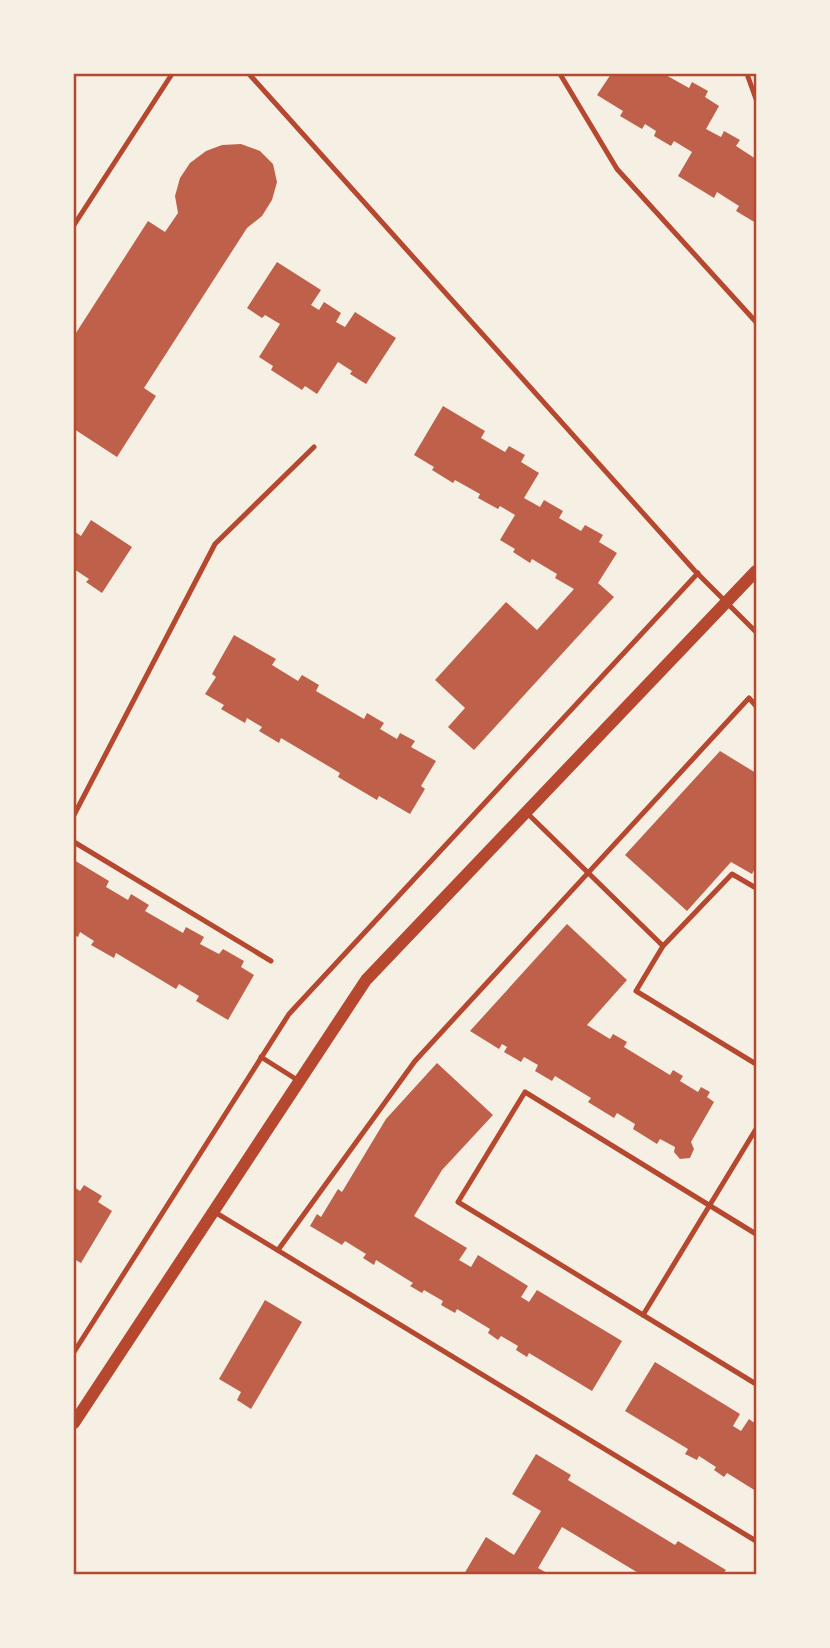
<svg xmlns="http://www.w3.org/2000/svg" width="830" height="1648" font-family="'Public Sans',sans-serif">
	<rect width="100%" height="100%" fill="#f6efe4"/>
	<g fill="#bf614a">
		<polygon points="611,74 664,74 689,88 692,82 708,91 705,97 719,106 706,129 721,137 724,131 740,140 736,146 756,159 756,223 736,211 739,206 717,192 714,198 678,176 692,152 674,141 671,146 654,136 656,131 645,124 642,129 620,116 623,111 597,95"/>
		<polygon points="241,144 260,151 273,164 277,182 272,200 262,216 247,228 144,388 156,396 117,457 74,429 74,336 148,221 165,232 178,213 175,196 180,178 190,163 206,151 222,145"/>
		<polygon points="277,262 321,290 311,305 319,310 324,302 341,313 336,322 345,327 355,312 396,338 366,384 350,374 352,371 338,362 317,394 305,386 302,390 271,370 273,366 259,357 280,324 265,315 262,318 247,308"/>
		<polygon points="443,406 485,431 481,438 505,452 509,446 525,455 521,462 539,473 524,498 540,507 544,500 563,511 559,518 581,531 585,525 603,535 599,542 617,553 598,583 614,597 474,750 448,727 465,708 435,680 506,602 537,630 574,589 555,578 557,574 532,559 530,563 513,552 515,549 500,540 515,515 500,506 498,509 478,498 480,494 455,480 453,483 432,470 434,467 414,455"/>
		<polygon points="91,520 132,547 102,593 86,582 89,579 74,569 74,531 81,536"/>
		<polygon points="234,635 276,659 272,665 298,681 302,675 319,685 316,691 364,719 367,713 384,723 380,729 397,739 400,733 415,741 411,747 436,761 421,786 425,789 410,814 379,796 377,800 338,777 340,773 281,738 279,743 259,731 262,727 247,718 245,723 221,709 224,705 205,694 216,677 212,674"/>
		<polygon points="720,751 756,773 756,866 752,874 731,862 687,911 625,855"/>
		<polygon points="74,860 109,881 106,887 128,900 131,894 149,905 145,911 183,933 186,927 204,937 200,944 219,954 223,949 244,961 241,967 254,975 228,1020 196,1001 199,996 179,984 176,989 116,953 114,958 91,945 94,941 80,932 78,937 74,935"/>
		<polygon points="567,924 627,980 587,1025 610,1039 613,1034 627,1042 624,1047 670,1075 673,1070 683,1076 680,1081 698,1092 701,1087 710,1092 707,1097 714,1102 691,1142 694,1149 690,1158 680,1159 674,1152 675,1147 660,1139 657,1144 633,1129 635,1124 617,1113 614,1118 588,1102 591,1098 555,1076 552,1081 535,1071 538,1065 524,1057 521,1062 504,1052 507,1047 502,1044 499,1049 470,1031"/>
		<polygon points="437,1063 493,1115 442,1170 414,1216 467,1248 459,1260 471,1267 478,1255 528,1286 521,1297 529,1302 537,1290 622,1341 592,1391 529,1353 527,1357 516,1350 518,1346 501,1336 498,1340 488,1333 490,1329 457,1309 455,1313 441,1305 443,1301 424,1290 422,1293 410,1286 413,1283 376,1260 374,1265 363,1258 366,1254 345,1241 342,1245 310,1226 317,1214 321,1217 338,1189 342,1192 386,1119"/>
		<polygon points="84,1185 102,1196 98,1202 112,1211 81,1263 74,1259 74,1187 80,1191"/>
		<polygon points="265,1300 302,1322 251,1409 237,1400 241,1392 219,1379"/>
		<polygon points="655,1362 740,1414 733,1426 741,1431 749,1419 756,1424 756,1491 727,1473 724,1477 714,1470 716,1467 699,1456 697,1460 685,1454 688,1449 625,1411"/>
		<polygon points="536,1454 571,1475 568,1480 675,1545 678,1541 726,1570 723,1574 640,1574 562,1527 538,1568 549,1574 464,1574 486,1537 514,1555 541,1511 512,1494"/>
	</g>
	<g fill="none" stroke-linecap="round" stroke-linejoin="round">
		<g stroke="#b5482f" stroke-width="5">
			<polyline points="249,74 695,571 756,632"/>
			<polyline points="560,74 617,169 756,322"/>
			<polyline points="747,74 756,99"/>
			<polyline points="74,225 172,74"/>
			<polyline points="526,812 663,946"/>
			<polyline points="74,815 215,544 314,447"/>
			<polyline points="74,842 271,961"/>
			<polyline points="756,888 732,874 663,946 636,991 756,1064"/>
			<polyline points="261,1057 299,1081"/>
			<polyline points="213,1211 756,1541"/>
			<polyline points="756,1234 525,1092 458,1202 756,1384"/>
			<polyline points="278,1250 415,1061 749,698 756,706"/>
			<polyline points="643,1315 756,1129"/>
			<polyline points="74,1352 289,1014 698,573"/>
		</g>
		<polyline stroke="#b5482f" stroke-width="12" points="74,1423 366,980 756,571"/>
	</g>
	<rect width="830" height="1648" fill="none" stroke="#f6efe4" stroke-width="150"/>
	<rect x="75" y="75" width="680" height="1498" fill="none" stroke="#b5482f" stroke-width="2.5"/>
</svg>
